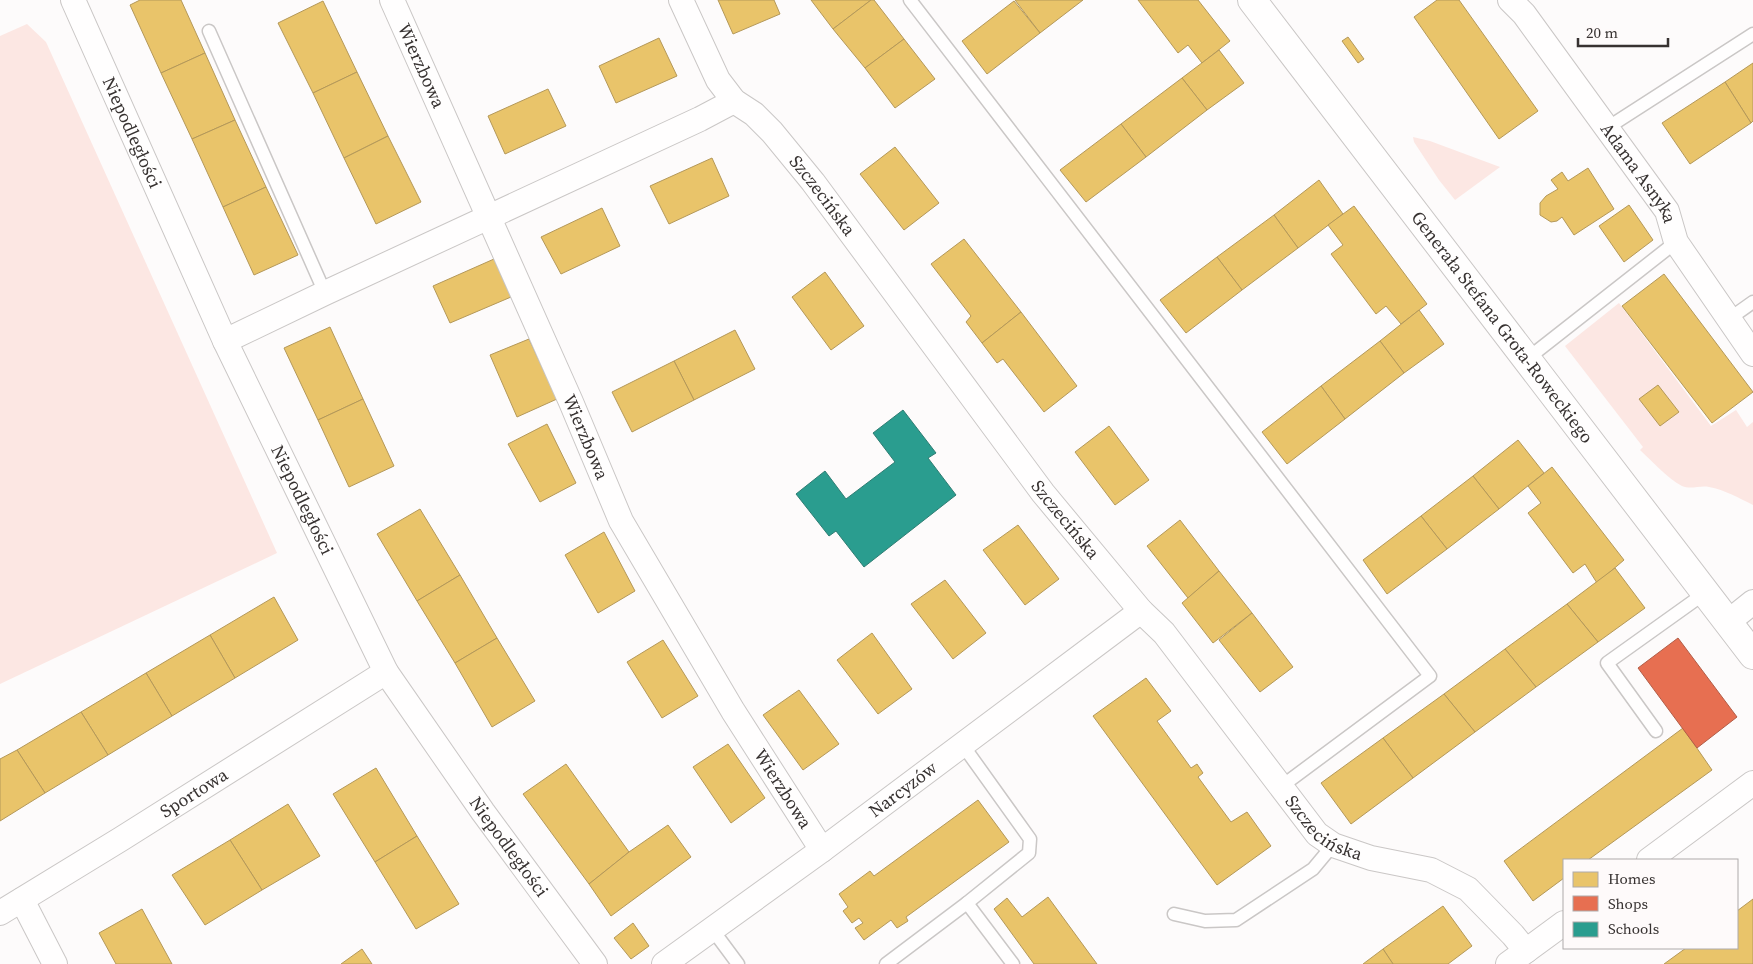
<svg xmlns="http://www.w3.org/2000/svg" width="1753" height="964" font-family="'Source Serif 4',serif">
	<rect width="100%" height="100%" fill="#fdfbfb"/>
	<g fill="#fce7e3">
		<polygon points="27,24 46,42 277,553 0,684 0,36"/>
		<polygon points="1413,137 1430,141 1500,167 1455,200 1439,180 1414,142"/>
		<path d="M1619 303 1711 426 1736 410 1747 427 1753 422V505C1739 498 1725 490 1709 487 1700 485 1691 490 1682 486 1667 478 1653 462 1640 450L1643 447 1565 346Z"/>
	</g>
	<g fill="#e9c46a" stroke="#b49859">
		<polygon points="140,0 181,0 205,53 161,73 130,5"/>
		<polygon points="718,0 774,0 780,14 733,34"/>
		<polygon points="811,0 871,0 833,29"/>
		<polygon points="871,0 874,0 904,39 865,68 833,29"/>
		<polygon points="1015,0 1083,0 1040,33"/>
		<polygon points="1138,0 1198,0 1230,41 1202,63 1188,45 1178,53"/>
		<polygon points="1437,0 1459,0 1538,111 1499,139 1414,17"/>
		<polygon points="323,1 357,72 313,93 278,23"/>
		<polygon points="1014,1 1040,33 987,74 962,41"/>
		<polygon points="1348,37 1364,59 1358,63 1342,41"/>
		<polygon points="659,38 677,76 616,103 599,66"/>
		<polygon points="904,39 935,79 895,108 865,68"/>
		<polygon points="1219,50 1244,83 1207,110 1182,78"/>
		<polygon points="205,53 235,120 192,139 161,73"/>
		<polygon points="1753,63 1753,121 1751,123 1725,82"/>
		<polygon points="357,72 388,136 344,158 313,93"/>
		<polygon points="1182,78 1207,110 1146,157 1121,124"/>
		<polygon points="1725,82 1751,123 1690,164 1662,123"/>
		<polygon points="548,89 566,126 505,154 488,116"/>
		<polygon points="235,120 266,187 223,207 192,139"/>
		<polygon points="1121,124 1146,157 1086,202 1060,170"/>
		<polygon points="388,136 421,202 376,224 344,158"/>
		<polygon points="895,147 939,203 904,230 860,174"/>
		<polygon points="712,158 729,196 669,224 650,186"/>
		<polygon points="1588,168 1614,209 1574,235 1562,217 1557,221 1551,222 1540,215 1540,203 1546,196 1558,189 1551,180 1562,172 1568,181"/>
		<polygon points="1319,180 1343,214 1298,248 1274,215"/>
		<polygon points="266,187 298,255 254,275 223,207"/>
		<polygon points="1629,205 1653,240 1624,262 1599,226"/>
		<polygon points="1354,206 1427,304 1401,324 1386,306 1376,314 1331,254 1343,245 1328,225"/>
		<polygon points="602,208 620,246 561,274 541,237"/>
		<polygon points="1274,215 1298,248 1242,290 1217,257"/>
		<polygon points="964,239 1021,312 982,343 966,322 971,316 931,264"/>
		<polygon points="1217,257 1242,290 1186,333 1160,300"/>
		<polygon points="494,259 511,297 450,323 433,286"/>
		<polygon points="825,272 864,326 831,350 792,297"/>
		<polygon points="1664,274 1753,392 1712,423 1622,306"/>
		<polygon points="1419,310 1444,344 1404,373 1380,341"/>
		<polygon points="1021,312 1077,386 1044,412 1003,359 997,363 982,343"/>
		<polygon points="330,327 363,399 318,420 284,348"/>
		<polygon points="735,330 755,369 694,400 674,361"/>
		<polygon points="529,339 557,399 517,417 490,355"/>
		<polygon points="1380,341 1404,373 1345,419 1321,386"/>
		<polygon points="674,361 694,400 632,432 612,392"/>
		<polygon points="1658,385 1679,412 1660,426 1639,399"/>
		<polygon points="1321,386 1345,419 1287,464 1262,432"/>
		<polygon points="363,399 394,466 349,487 318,420"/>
		<polygon points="547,424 576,483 540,502 508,444"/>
		<polygon points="1109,426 1149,480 1115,505 1075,452"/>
		<polygon points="1518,440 1544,473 1499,509 1473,476"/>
		<polygon points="1552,467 1624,560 1597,583 1585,564 1573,573 1528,513 1541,503 1528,486"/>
		<polygon points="1473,476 1499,509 1447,549 1421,516"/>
		<polygon points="420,509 460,575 417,601 377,534"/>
		<polygon points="1421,516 1447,549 1387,594 1363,560"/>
		<polygon points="1180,520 1219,571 1188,598 1147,546"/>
		<polygon points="1018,525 1059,579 1025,605 983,550"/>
		<polygon points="604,532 635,591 598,613 565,555"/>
		<polygon points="1615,568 1645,608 1598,642 1567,604"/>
		<polygon points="1219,571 1252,613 1213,643 1182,603"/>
		<polygon points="460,575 497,638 455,663 417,601"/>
		<polygon points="945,580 986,633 953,659 911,604"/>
		<polygon points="274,597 298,640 235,678 210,635"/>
		<polygon points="1567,604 1598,642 1536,687 1505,649"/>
		<polygon points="1252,613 1293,667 1260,692 1219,640"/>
		<polygon points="872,633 912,689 878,714 837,660"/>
		<polygon points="210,635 235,678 172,716 146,673"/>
		<polygon points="497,638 535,701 492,727 455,663"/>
		<polygon points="663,640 698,696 662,718 627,662"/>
		<polygon points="1505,649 1536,687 1475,732 1444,694"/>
		<polygon points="146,673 172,716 108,755 81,712"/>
		<polygon points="1146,678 1171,711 1157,721 1191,768 1197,764 1203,773 1198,777 1231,822 1247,812 1271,846 1217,885 1093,716"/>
		<polygon points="799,690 839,744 803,770 763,715"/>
		<polygon points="1444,694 1475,732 1413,778 1383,738"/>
		<polygon points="81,712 108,755 45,793 17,750"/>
		<polygon points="1683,728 1712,770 1588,860 1564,860 1564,878 1533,901 1504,861"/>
		<polygon points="1383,738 1413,778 1351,824 1321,783"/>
		<polygon points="728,744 765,798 731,823 693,767"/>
		<polygon points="17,750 45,793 0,821 0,759"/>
		<polygon points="566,764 629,852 589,884 523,794"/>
		<polygon points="376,768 417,836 375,862 333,794"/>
		<polygon points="978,800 1009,842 906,917 908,921 897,928 891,920 864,940 855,928 863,923 859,918 852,923 843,911 848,907 839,894 870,871 874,876"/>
		<polygon points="288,804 320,856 262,890 230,840"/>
		<polygon points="668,825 691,857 611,916 589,884 629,852"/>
		<polygon points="417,836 459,904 416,929 375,862"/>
		<polygon points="230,840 262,890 205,925 172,875"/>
		<polygon points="1048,897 1097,964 1034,964 994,909 1007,898 1022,917"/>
		<polygon points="1753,899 1753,964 1664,964 1686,948 1737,948 1737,911"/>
		<polygon points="1443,906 1472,946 1448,964 1393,964 1383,949"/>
		<polygon points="142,909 172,964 116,964 99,933"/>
		<polygon points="633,923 649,946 631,959 614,938"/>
		<polygon points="362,949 372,964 341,964"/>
		<polygon points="1383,949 1393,964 1363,964"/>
	</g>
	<polygon fill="#e76f51" stroke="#b25d47" points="1678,638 1737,717 1697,748 1638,668"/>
	<polygon fill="#2a9d8f" stroke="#2e7d73" points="903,410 936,453 928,458 956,495 864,567 836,531 829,536 796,494 825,471 846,499 895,462 873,433"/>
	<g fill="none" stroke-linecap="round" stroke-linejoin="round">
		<defs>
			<g id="service">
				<polyline points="910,0 1430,676 1282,786"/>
				<polyline points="209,31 325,293"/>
				<polyline points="1607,128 1753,34"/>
				<polyline points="1729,319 1753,302"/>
				<polyline points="1527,359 1676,242"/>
				<polyline points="1656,731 1607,663 1705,593"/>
				<polyline points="967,903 1013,964"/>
				<polyline points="1174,914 1205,921 1236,920 1313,869 1333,845"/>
				<polyline points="712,929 738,964"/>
				<polyline points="886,964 967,903 1029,853 1030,839 962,744"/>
			</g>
			<g id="minor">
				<path id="s1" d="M73 0 225 341 386 672 483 812 595 964"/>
				<path id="s2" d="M392 0 571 402 621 521 733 711 822 850"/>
				<path id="s3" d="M681 0 718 80 734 101 754 114 772 132 813 182 1043 493 1141 611 1164 633 1317 834 1333 845 1371 858 1431 870 1468 889 1513 935 1526 951"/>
				<path id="s4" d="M1510 0 1524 14 1667 211 1676 242 1753 354"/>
				<polyline points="225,341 325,293 700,119 734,101"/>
				<polyline points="1728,622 1753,602"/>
				<polyline points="1649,860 1753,783"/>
				<polyline points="22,900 55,964"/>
				<path id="s5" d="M0 913 121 839 386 672"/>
				<path id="s6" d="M664 964 822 850 1141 611"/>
				<polyline points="1508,964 1564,923"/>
			</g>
			<g id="tertiary">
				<path id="s7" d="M1252 0 1753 655"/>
			</g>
		</defs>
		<use href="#service" stroke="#cac7c6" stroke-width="15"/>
		<use href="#minor" stroke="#cac7c6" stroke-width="26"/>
		<use href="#tertiary" stroke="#cac7c6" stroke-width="30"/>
		<use href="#service" stroke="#fffefe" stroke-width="12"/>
		<use href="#minor" stroke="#fffefe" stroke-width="24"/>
		<use href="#tertiary" stroke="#fffefe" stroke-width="28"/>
	</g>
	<g text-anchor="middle" stroke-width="5" stroke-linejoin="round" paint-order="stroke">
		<g font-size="18" fill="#373231" stroke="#fefafa">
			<text dy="6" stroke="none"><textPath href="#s2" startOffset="72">Wierzbowa</textPath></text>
			<text dy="6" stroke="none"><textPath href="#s1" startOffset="145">Niepodległości</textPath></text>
			<text dy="6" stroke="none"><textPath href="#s4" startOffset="216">Adama Asnyka</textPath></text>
			<text dy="6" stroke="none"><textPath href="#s3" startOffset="245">Szczecińska</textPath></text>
			<text dy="6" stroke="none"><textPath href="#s7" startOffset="412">Generała Stefana Grota-Roweckiego</textPath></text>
			<text dy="6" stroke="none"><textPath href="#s2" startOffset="478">Wierzbowa</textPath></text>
			<text dy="6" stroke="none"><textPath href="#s1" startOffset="550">Niepodległości</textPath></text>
			<text dy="6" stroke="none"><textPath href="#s3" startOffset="650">Szczecińska</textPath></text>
			<text dy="6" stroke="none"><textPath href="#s2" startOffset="882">Wierzbowa</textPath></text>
			<text dy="6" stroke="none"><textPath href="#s6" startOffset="296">Narcyzów</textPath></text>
			<text dy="6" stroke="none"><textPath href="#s5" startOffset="228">Sportowa</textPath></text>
			<text dy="6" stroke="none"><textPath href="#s3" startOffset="1055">Szczecińska</textPath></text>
			<text dy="6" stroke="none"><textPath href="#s1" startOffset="955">Niepodległości</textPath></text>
		</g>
	</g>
	<rect x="1563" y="859" width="175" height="90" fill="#fefafa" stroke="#aeaaaa"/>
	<rect x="1573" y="872" width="25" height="15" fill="#e9c46a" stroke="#aeaaaa"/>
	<text x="1608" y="884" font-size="15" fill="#373231">Homes</text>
	<rect x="1573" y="896" width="25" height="15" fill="#e76f51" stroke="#aeaaaa"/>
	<text x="1608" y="909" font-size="15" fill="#373231">Shops</text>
	<rect x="1573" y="922" width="25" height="15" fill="#2a9d8f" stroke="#aeaaaa"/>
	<text x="1608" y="934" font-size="15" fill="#373231">Schools</text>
	<path d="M1578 38v8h90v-8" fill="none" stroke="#373231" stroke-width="2.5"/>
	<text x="1586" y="38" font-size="15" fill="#373231" stroke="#fefafa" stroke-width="4" paint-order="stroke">20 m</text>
</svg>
